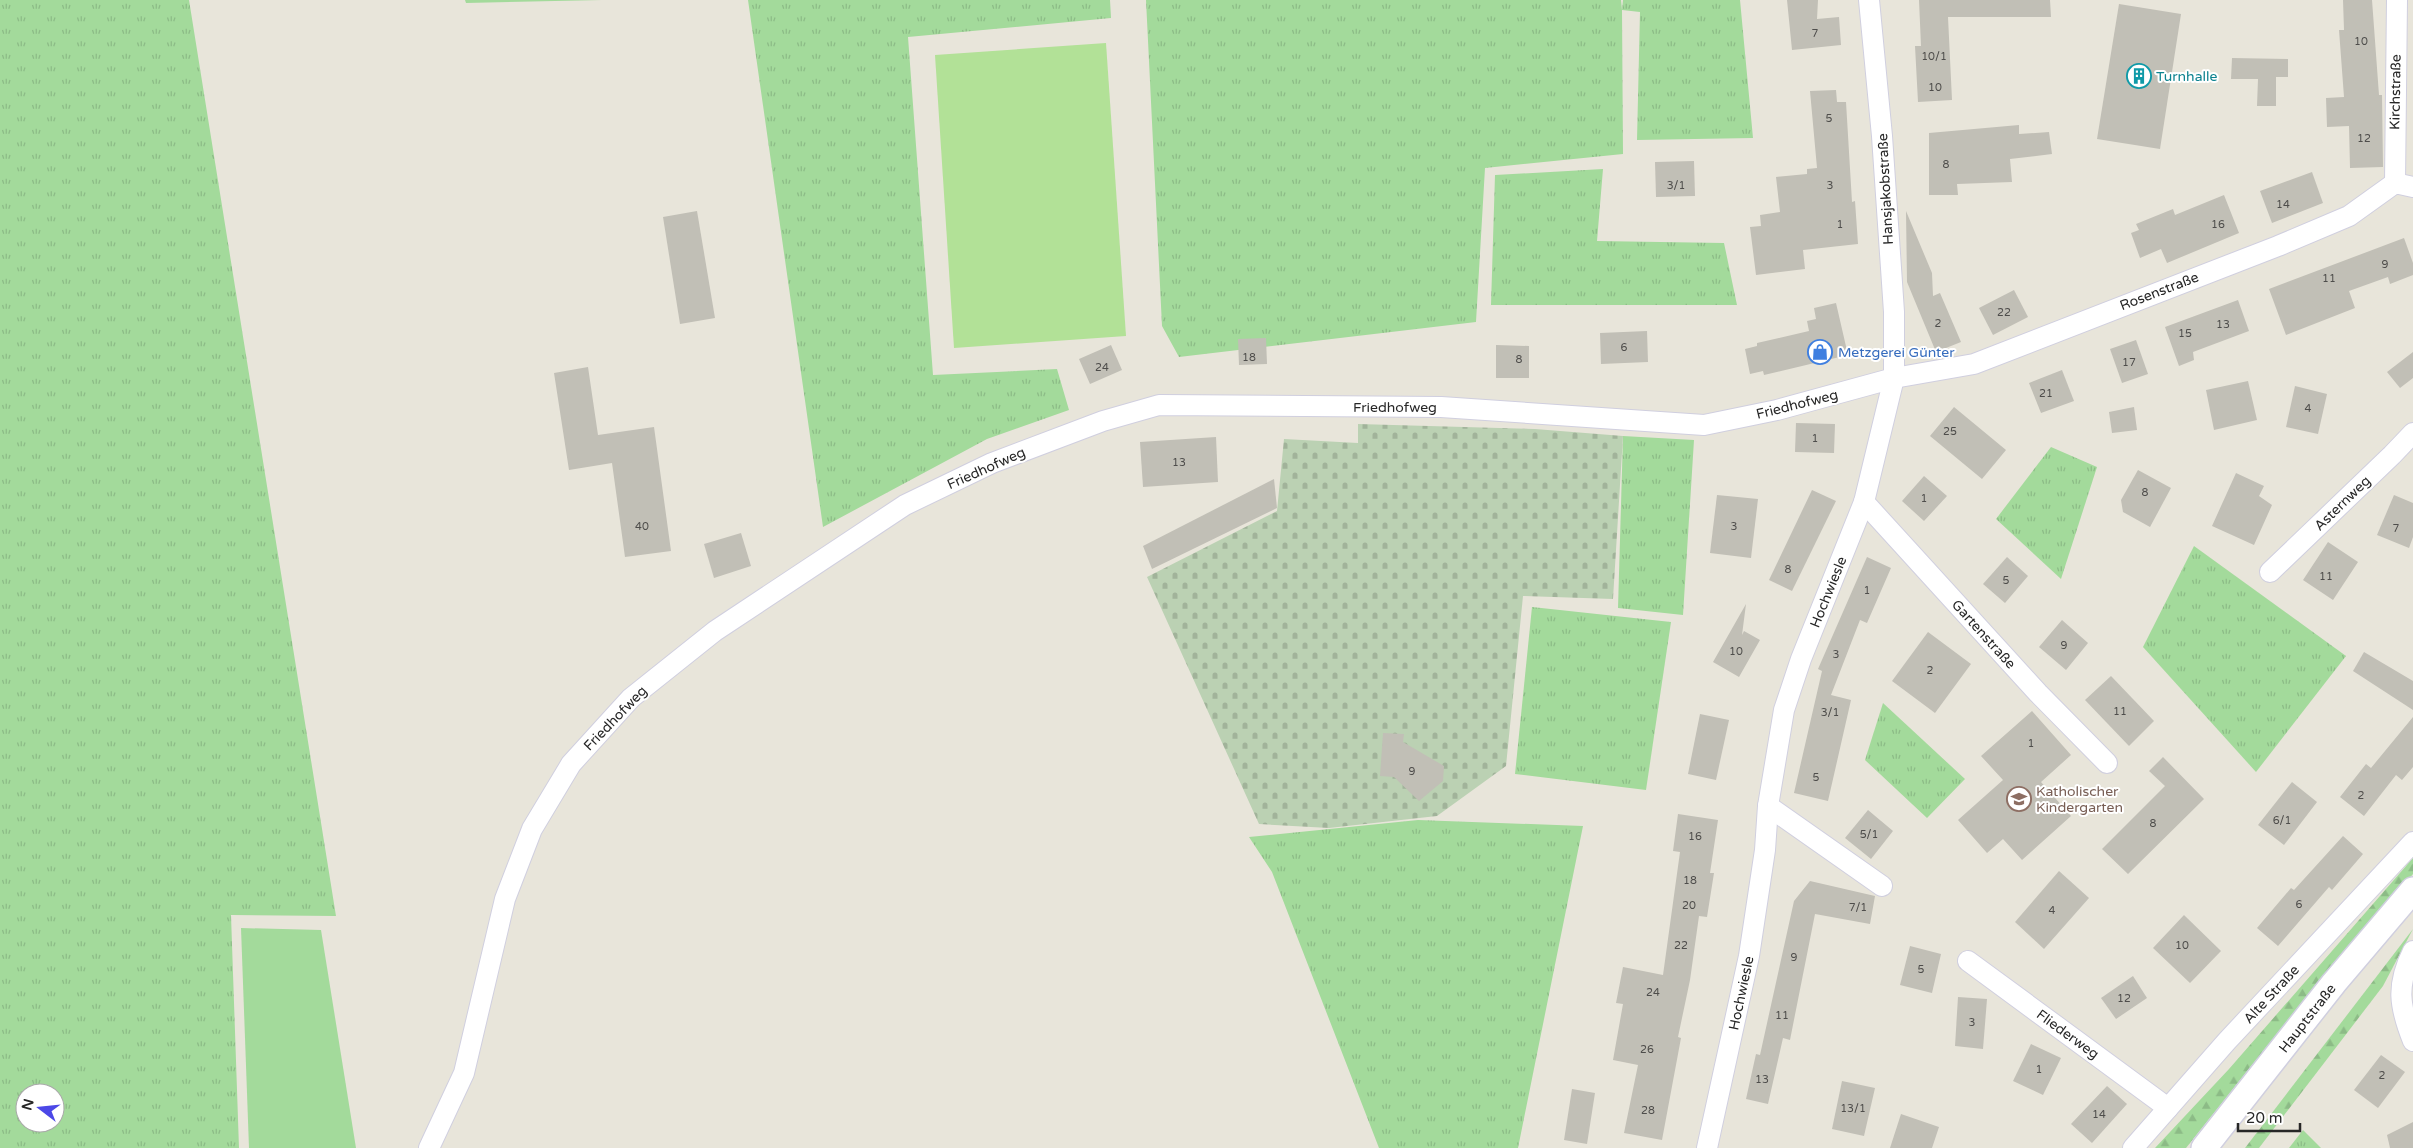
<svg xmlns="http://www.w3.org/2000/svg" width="2413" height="1148" font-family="'Varela Round',sans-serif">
	<defs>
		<pattern id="grass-tufts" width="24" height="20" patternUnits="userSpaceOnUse" patternTransform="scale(1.25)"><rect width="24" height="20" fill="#a3da9b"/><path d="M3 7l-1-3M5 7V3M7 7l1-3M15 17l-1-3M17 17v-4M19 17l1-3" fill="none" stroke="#8cbb86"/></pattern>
		<pattern id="forest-firs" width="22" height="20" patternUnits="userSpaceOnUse" patternTransform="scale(1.25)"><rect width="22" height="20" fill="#a3da9b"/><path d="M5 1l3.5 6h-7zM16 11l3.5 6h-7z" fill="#8cbb86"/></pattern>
		<pattern id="cemetery-stones" width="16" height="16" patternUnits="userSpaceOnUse" patternTransform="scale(1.25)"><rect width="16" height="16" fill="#bbd1b3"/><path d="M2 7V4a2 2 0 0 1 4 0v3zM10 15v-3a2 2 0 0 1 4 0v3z" fill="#a1b39a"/></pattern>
	</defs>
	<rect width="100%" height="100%" fill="#e8e5da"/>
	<g fill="url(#grass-tufts)" fill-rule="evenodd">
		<path d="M0 0H189L336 916 231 915 239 1148H0ZM25 1093H55V1123H25Z"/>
		<polygon points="465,0 602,0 466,3"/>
		<polygon points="748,0 1110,0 1111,18 908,37 933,375 1057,369 1069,410 987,439 823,527"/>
		<polygon points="1146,0 1621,0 1622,10 1623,0 1740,0 1753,138 1637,140 1640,12 1622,10 1623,154 1485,168 1476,322 1179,357 1162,326"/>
		<polygon points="1603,169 1597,241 1724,243 1737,305 1491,305 1495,175"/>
		<polygon points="1623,436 1694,440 1683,615 1618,608"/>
		<polygon points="2051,447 2097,467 2061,579 1996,519"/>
		<polygon points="2194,546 2346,656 2256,772 2143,647"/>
		<polygon points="1532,607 1671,622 1646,790 1515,774"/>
		<polygon points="1883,703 1965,779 1927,818 1865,760"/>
		<polygon points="1418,820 1583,826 1518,1148 1379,1148 1272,872 1249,837"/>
		<polygon points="2303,1130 2321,1148 2289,1148"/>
	</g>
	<g fill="url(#forest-firs)">
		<polygon points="2413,858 2413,874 2292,1015 2186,1148 2155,1148 2229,1069"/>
		<polygon points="2413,929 2383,986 2259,1148 2245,1148"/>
	</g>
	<polygon fill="url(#cemetery-stones)" points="1358,424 1535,429 1623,436 1613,599 1523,596 1506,766 1437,816 1329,828 1259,824 1147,577 1277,511 1284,439 1358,443"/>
	<polygon fill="#a3da9b" points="241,928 321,930 356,1148 249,1148"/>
	<polygon fill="#b2e197" points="1106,43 1126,336 954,348 935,55"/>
	<g fill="#c1bfb6">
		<polygon points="1787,0 1818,0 1817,19 1839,17 1841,45 1792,50"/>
		<polygon points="1919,0 2050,0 2051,17 1948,17 1952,100 1918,102 1915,46 1921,46"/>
		<polygon points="2343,0 2372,0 2379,95 2382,95 2383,167 2350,168 2349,126 2327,127 2326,98 2344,97 2339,30 2344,30"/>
		<polygon points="2119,4 2181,14 2160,149 2097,139"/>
		<polygon points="2232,58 2288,59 2288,77 2276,77 2276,106 2257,106 2258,79 2231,79"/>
		<polygon points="1836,90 1837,102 1846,102 1852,202 1855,201 1858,244 1803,250 1805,269 1756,275 1750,227 1761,226 1760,215 1780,212 1776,177 1807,174 1807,169 1817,168 1810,91"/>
		<polygon points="2019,125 2019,134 2049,132 2052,154 2010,159 2012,182 1957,184 1958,195 1929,195 1929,133"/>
		<polygon points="1694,161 1695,196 1656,197 1655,162"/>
		<polygon points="2312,172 2323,203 2272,223 2260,191"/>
		<polygon points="2224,195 2239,233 2167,263 2161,249 2140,258 2131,233 2139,230 2136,224 2173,209 2175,215"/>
		<polygon points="697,211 715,318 680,324 663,217"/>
		<polygon points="1906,211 1932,273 1933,296 1940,293 1961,342 1936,352 1907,282"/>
		<polygon points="2404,238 2413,263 2413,275 2390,284 2388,277 2349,291 2355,308 2286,335 2269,289"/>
		<polygon points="2014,290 2028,317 1993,335 1979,308"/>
		<polygon points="2238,300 2249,331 2193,352 2194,360 2179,366 2165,327"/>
		<polygon points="1836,303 1848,355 1764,375 1763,371 1750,374 1745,349 1757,346 1757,343 1809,331 1807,321 1816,319 1814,308"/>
		<polygon points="1647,331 1648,362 1601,364 1600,333"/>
		<polygon points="1266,338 1267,364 1239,365 1238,339"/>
		<polygon points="2136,340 2148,374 2122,383 2110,349"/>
		<polygon points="1111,345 1122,370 1090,384 1079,359"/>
		<polygon points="1496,345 1529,346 1529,378 1496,378"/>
		<polygon points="2413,352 2413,378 2400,388 2387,372"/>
		<polygon points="588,367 598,435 654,427 671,551 625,557 612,463 569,470 554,373"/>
		<polygon points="2062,370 2074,401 2041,413 2029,383"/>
		<polygon points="2248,381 2257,420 2214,430 2206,390"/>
		<polygon points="2295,386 2327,394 2318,434 2286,427"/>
		<polygon points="1954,407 2006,450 1982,479 1930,436"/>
		<polygon points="2134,407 2137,430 2112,433 2109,412"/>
		<polygon points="1796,423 1835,424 1834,453 1795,452"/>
		<polygon points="1216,437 1218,482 1143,487 1140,442"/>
		<polygon points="2138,470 2171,488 2150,527 2123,512 2121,500"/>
		<polygon points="2236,473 2264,486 2259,496 2272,505 2254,545 2212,526"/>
		<polygon points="1924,476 1947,496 1924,521 1902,501"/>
		<polygon points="1274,479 1277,508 1152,569 1143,546"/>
		<polygon points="1812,490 1836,501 1792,591 1769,580"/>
		<polygon points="1717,495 1758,499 1751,558 1710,553"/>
		<polygon points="2394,495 2413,503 2413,537 2409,548 2377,535"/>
		<polygon points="741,533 751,566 714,578 704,544"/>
		<polygon points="2328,542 2358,562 2333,600 2303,580"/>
		<polygon points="1867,557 1891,568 1867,623 1860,620 1831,695 1851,700 1828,801 1794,793 1822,671 1818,669"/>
		<polygon points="2007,557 2028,576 2005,603 1983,584"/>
		<polygon points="1746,604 1742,635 1744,631 1760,640 1739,677 1713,662"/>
		<polygon points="2062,620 2088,643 2066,670 2039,647"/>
		<polygon points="1928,632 1971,664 1935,713 1892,681"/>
		<polygon points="2364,652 2413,681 2413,710 2353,671"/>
		<polygon points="2111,676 2154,721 2129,746 2085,700"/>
		<polygon points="2032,711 2071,755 2041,782 2071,816 2022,860 2003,839 1987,853 1958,820 2003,780 1981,756"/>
		<polygon points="1700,714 1729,720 1716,780 1688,774"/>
		<polygon points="2413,717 2413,767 2402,780 2396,775 2364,816 2340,797 2366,764 2371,768"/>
		<polygon points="1383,733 1404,734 1403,742 1444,766 1443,781 1419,801 1394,777 1380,776"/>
		<polygon points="2163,757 2204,799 2128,874 2102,849 2165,786 2149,771"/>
		<polygon points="2292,782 2317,802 2284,845 2258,825"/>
		<polygon points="1868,810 1893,831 1871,859 1845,838"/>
		<polygon points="1678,814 1718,820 1710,873 1714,873 1707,917 1699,916 1690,980 1678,1037 1681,1038 1662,1140 1624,1133 1638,1065 1613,1060 1623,1004 1616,1003 1623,967 1663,975 1680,852 1673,851"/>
		<polygon points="2343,836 2363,854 2332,890 2329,887 2278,946 2257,928 2291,888 2294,890"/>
		<polygon points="2059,871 2089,898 2044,949 2015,922"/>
		<polygon points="1810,881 1875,896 1870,924 1815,914 1790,1040 1783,1038 1768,1104 1746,1099 1756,1054 1760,1055 1794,901"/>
		<polygon points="2184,915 2221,951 2190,983 2153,948"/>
		<polygon points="1910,946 1941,954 1932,993 1900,985"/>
		<polygon points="2133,976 2147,998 2116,1019 2101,998"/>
		<polygon points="1958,997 1987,999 1983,1049 1955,1046"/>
		<polygon points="2031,1044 2061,1058 2043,1095 2013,1081"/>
		<polygon points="2381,1055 2405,1072 2378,1108 2354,1090"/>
		<polygon points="1842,1081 1875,1088 1864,1136 1832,1129"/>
		<polygon points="2107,1086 2127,1104 2092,1143 2071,1124"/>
		<polygon points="1572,1089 1595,1093 1587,1144 1564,1140"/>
		<polygon points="1901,1114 1939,1127 1932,1148 1890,1148"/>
		<polygon points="2413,1122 2413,1148 2390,1148 2387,1135"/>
	</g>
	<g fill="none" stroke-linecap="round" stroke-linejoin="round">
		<defs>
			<g id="minor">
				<polyline points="2395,183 2397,0"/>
				<polyline points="1864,502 2038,693 2107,763"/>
				<polyline points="2270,572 2392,455 2413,433"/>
				<polyline points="1768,806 1882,886"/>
				<path d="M2413 951C2396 985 2399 1006 2413 1041"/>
				<polyline points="1968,961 2168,1108"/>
				<polyline points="429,1148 464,1073 505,899 532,829 571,764 631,698 715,631 905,505 992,463 1103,421 1159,405 1441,407 1704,425 1777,410 1894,378 1974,364 2278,246 2349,216 2395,183 2413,187"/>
				<polyline points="1707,1148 1749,956 1765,850 1768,806 1784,710 1801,659 1864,502 1894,378 1894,312 1882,136 1869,0"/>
				<polyline points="2133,1148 2227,1041 2413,842"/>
			</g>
			<polyline id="tertiary" points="2204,1148 2334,983 2413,890"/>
		</defs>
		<use href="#minor" stroke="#d0cfdf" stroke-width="22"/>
		<use href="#tertiary" stroke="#d0cfdf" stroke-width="28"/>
		<use href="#minor" stroke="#fff" stroke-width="20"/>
		<use href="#tertiary" stroke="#fff" stroke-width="25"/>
	</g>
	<defs>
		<symbol id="building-ring" viewBox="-11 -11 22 22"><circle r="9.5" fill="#fff" stroke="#0f9aa8" stroke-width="1.5"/><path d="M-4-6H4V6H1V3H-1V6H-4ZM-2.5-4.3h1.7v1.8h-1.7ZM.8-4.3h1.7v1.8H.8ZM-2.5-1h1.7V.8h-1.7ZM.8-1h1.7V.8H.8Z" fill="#0f9aa8"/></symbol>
		<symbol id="shop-ring" viewBox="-11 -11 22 22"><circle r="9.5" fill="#fff" stroke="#3f7fe0" stroke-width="1.5"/><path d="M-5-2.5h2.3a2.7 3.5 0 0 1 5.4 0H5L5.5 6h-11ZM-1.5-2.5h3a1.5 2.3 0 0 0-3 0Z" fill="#3f7fe0"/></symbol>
		<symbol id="school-ring" viewBox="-11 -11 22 22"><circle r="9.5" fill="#fff" stroke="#8d6e63" stroke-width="1.5"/><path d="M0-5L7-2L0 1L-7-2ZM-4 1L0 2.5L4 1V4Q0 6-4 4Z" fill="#8d6e63"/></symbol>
	</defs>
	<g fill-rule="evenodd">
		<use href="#building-ring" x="2125" y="62" width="28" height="28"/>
		<use href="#shop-ring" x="1806" y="338" width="28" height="28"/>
		<use href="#school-ring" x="2005" y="785" width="28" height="28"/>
	</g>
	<g text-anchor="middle" stroke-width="4" stroke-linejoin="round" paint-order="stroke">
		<g font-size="11" fill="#4e4d4b">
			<text x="1815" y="37">7</text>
			<text x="2361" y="45">10</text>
			<text x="1934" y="60">10/1</text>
			<text x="1935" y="91">10</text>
			<text x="1829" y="122">5</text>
			<text x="2364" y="142">12</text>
			<text x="1946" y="168">8</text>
			<text x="1676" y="189">3/1</text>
			<text x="1830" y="189">3</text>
			<text x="2283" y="208">14</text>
			<text x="1840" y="228">1</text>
			<text x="2218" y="228">16</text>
			<text x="2385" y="268">9</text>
			<text x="2329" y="282">11</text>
			<text x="2004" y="316">22</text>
			<text x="1938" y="327">2</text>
			<text x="2223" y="328">13</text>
			<text x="2185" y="337">15</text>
			<text x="1624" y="351">6</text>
			<text x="1249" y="361">18</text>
			<text x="1519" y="363">8</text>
			<text x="2129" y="366">17</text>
			<text x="1102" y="371">24</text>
			<text x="2046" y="397">21</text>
			<text x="2308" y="412">4</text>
			<text x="1950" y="435">25</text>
			<text x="1815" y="442">1</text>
			<text x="1179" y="466">13</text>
			<text x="2145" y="496">8</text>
			<text x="1924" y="502">1</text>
			<text x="642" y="530">40</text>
			<text x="1734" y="530">3</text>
			<text x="2396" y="532">7</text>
			<text x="1788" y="573">8</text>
			<text x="2326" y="580">11</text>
			<text x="2006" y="584">5</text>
			<text x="1867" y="594">1</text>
			<text x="2064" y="649">9</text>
			<text x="1736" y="655">10</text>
			<text x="1836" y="658">3</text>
			<text x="1930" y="674">2</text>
			<text x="2120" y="715">11</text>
			<text x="1830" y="716">3/1</text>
			<text x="2031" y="747">1</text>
			<text x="1412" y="775">9</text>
			<text x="1816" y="781">5</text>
			<text x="2361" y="799">2</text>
			<text x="2282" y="824">6/1</text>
			<text x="2153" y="827">8</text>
			<text x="1869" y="838">5/1</text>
			<text x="1695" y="840">16</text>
			<text x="1690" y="884">18</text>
			<text x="2299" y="908">6</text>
			<text x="1689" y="909">20</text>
			<text x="1858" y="911">7/1</text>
			<text x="2052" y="914">4</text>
			<text x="1681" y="949">22</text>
			<text x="2182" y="949">10</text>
			<text x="1794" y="961">9</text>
			<text x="1921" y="973">5</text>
			<text x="1653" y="996">24</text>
			<text x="2124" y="1002">12</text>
			<text x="1782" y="1019">11</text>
			<text x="1972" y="1026">3</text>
			<text x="1647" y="1053">26</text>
			<text x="2039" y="1073">1</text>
			<text x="2382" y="1079">2</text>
			<text x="1762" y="1083">13</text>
			<text x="1853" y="1112">13/1</text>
			<text x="1648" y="1114">28</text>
			<text x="2099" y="1118">14</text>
		</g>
		<g font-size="14" fill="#0d838f" stroke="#fff" text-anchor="start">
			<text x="2156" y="81">Turnhalle</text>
		</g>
		<g font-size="14" fill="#272727" stroke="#fff">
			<text transform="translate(2395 92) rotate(-89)" y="5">Kirchstraße</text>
			<text transform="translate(1885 189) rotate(-93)" y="5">Hansjakobstraße</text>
			<text transform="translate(2159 291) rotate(-21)" y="5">Rosenstraße</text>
			<text transform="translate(1797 404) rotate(-14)" y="5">Friedhofweg</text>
			<text x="1395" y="412">Friedhofweg</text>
			<text transform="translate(986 468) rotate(-24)" y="5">Friedhofweg</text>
			<text transform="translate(2342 503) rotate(-44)" y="5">Asternweg</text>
			<text transform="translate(1828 592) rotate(-68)" y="5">Hochwiesle</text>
			<text transform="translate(1984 634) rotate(48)" y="5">Gartenstraße</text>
			<text transform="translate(615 718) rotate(-46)" y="5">Friedhofweg</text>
			<text transform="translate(1741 993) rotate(-78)" y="5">Hochwiesle</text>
			<text transform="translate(2271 994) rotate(-47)" y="5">Alte Straße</text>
			<text transform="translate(2307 1018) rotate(-52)" y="5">Hauptstraße</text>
			<text transform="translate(2068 1034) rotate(36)" y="5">Fliederweg</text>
		</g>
		<g font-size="14" fill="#366cbe" stroke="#fff" text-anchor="start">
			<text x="1838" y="357">Metzgerei Günter</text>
		</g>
		<g font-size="14" fill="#785e54" stroke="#fff" text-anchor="start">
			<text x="2036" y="796">Katholischer<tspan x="2036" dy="16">Kindergarten</tspan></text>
		</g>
	</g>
	<g transform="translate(40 1108) rotate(286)"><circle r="24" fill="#ffffff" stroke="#a9a9a9"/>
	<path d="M0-4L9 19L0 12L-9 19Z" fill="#4c48e7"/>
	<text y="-8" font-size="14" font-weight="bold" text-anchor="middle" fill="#272727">N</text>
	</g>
	<path d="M2238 1123v8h62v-8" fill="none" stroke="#272727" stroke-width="2.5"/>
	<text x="2246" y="1123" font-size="15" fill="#272727" stroke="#ffffff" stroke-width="4" paint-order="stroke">20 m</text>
</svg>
